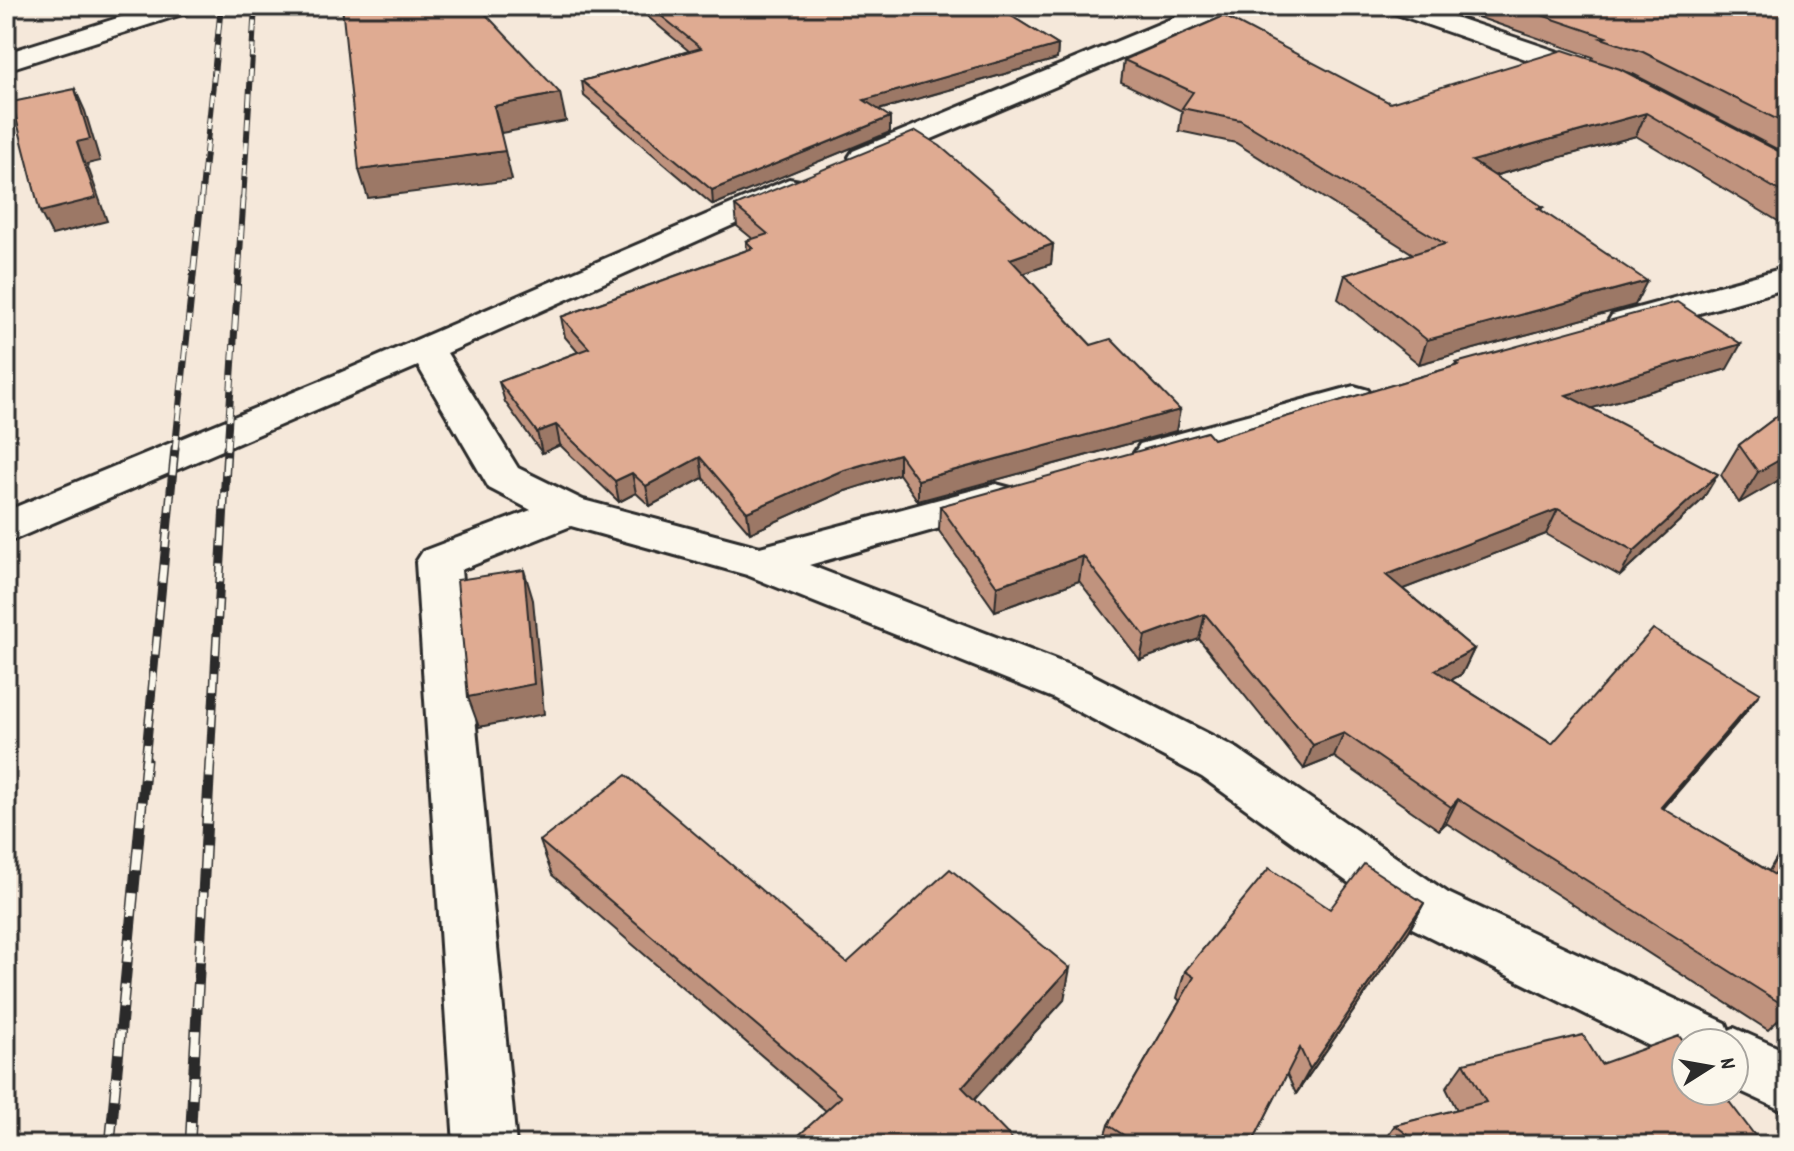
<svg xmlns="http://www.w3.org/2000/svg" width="1794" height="1151" font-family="Dekko,sans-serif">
	<rect width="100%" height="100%" fill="#f5e8da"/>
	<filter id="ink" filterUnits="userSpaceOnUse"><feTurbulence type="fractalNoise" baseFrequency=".0125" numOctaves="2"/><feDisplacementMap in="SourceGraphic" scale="16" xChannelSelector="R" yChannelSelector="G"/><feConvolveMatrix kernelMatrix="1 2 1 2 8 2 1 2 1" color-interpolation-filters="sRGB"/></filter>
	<g filter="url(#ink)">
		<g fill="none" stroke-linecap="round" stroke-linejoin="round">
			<defs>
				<g id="minor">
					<polygon points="1202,6 1237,6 1233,11 875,163 864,166 853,163 849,157 853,151"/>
					<polygon points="1384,6 1422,6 1609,69 1613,75 1609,81 1599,83 1589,81 1388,11"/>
					<polygon points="789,179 800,181 805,188 800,195 447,353 518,468 583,500 760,547 996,484 1011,488 1017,498 1011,508 809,565 1087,672 1238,749 1448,893 1726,1023 1729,1030 1734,1028 1788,1052 1788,1113 1734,1088 1734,1043 1686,1043 1686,1064 1410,927 1202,777 1053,698 747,575 571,526 461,570 516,1145 454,1145 416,562 423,551 531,510 489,488 418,366 6,543 6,511 335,375"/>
					<polygon points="1788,267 1788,288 1625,334 1612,331 1607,323 1612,315"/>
					<polygon points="1354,386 1368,390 1373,398 1368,406 1154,466 1140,462 1134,453 1140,444"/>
				</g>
				<polygon id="major" points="156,6 196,6 192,11 6,70 6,53"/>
			</defs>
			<use href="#minor" stroke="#2b2b2b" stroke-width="6"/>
			<use href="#major" stroke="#2b2b2b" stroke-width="6"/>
			<use href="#minor" fill="#fbf7ec" fill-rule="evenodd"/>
			<use href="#major" fill="#fbf7ec" fill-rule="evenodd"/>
			<defs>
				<g id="rail-far3">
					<polyline points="201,201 221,6"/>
					<polyline points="243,201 255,6"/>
				</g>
				<g id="rail-far2">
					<polyline points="175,450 201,199"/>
					<polyline points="227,450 243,199"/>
				</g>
				<g id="rail-far1">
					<polyline points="145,762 175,448"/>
					<polyline points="210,762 227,448"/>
				</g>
				<g id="rail">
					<polyline points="110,1145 146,760"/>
					<polyline points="190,1145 210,760"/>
				</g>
			</defs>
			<use href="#rail-far3" stroke="#2b2b2b" stroke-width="6"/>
			<use href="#rail-far2" stroke="#2b2b2b" stroke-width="7"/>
			<use href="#rail-far1" stroke="#2b2b2b" stroke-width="9"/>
			<use href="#rail" stroke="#2b2b2b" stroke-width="11"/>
			<use href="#rail-far3" stroke="#fbf7ec" stroke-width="4" stroke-dasharray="12" stroke-linecap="butt"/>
			<use href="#rail-far2" stroke="#fbf7ec" stroke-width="5" stroke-dasharray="15" stroke-linecap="butt"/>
			<use href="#rail-far1" stroke="#fbf7ec" stroke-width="6" stroke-dasharray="18" stroke-linecap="butt"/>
			<use href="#rail" stroke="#fbf7ec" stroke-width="8" stroke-dasharray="23" stroke-linecap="butt"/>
		</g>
		<g fill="#c0937e" stroke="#2b2b2b" stroke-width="2">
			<polygon points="635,6 995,6 1058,45 1057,59 879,110 890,132 713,205 584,96 582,81 689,51"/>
			<polygon points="1446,6 1788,7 1788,155 1633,74 1622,71 1788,156 1788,227 1636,136 1494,176 1543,207 1541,210 1635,305 1419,364 1338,299 1345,275 1413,254 1236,143 1179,131 1182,111 1121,82 1124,60 1390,103 1592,60 1593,57"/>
			<polygon points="735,206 1053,244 1051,264 1023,273 1091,345 1176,431 918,501 899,474 842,492 750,533 703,478 650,506 636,493 619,502 560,445 542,453 505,402 499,382 578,352 565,337 561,317 747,250 746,241 753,239 737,226"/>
			<polygon points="1456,363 1727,369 1592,408 1703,499 1620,576 1546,534 1403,589 1474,649 1462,674 1451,680 1552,744 1742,717 1663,809 1769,871 1788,837 1788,1011 1768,1030 1446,823 1439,830 1334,757 1304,769 1199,639 1140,660 1079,581 995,611 939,531 940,506 1213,439 1455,366"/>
			<polygon points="1788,408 1788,475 1739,503 1721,475 1739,445"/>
			<polygon points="540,841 847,963 1064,1000 974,1100 826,1111 552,875"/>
			<polygon points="1424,903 1409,931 1296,1094 1287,1074 1251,1145 1102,1145 1108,1125 1180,1001 1177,998 1185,971 1330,909"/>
			<polygon points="1464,1063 1601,1064 1762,1145 1381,1145 1395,1125 1457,1110 1446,1088"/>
		</g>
		<g fill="#9c7866" stroke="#2b2b2b" stroke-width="2">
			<polygon points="1058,45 1057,59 864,114 864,100"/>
			<polygon points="75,89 85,111 100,161 87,164 107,221 52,235 40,212"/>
			<polygon points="560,93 566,121 501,133 494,106"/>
			<polygon points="1646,113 1636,136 1464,184 1472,161"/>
			<polygon points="890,117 890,132 713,205 712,190"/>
			<polygon points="505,151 512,180 368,198 359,170"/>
			<polygon points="1053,244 1051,264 1008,279 1010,259"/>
			<polygon points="1647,281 1635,305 1419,364 1427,340"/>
			<polygon points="1741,344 1727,369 1555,419 1566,395"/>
			<polygon points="1180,410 1176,431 918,501 918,480"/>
			<polygon points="556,425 560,445 542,453 537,432"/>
			<polygon points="899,454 899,474 842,492 750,533 747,512 841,471"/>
			<polygon points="1788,455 1788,475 1739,503 1758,472"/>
			<polygon points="700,457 703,478 650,506 646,486"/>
			<polygon points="632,473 636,493 619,502 615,481"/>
			<polygon points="1718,474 1703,499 1620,576 1634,551"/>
			<polygon points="1558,509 1546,534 1377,599 1386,575"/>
			<polygon points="1083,556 1079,581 995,611 997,586"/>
			<polygon points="524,570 533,600 544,714 479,727 468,697"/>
			<polygon points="1205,614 1199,639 1140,660 1145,636"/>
			<polygon points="1474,649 1462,674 1424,695 1435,670"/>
			<polygon points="1760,693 1742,717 1643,831 1661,807"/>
			<polygon points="1344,733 1334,757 1304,769 1313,745"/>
			<polygon points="1458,799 1446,823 1439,830 1451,807"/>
			<polygon points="1424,903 1409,931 1296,1094 1310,1069"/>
			<polygon points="1070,968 1064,1000 959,1116 962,1087"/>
		</g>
		<g fill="#dfab92" stroke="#2b2b2b" stroke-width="2">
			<polygon points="342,6 478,6 560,93 494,106 505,151 359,170"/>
			<polygon points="649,6 995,6 1058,45 864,100 890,117 712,190 582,81 701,48"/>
			<polygon points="1515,6 1788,7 1788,125 1643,52 1601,38 1606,37"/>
			<polygon points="1224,16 1390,103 1563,50 1620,69 1788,156 1788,196 1646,113 1472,161 1543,207 1538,208 1647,281 1427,340 1345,275 1445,244 1240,120 1182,108 1193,92 1124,60"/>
			<polygon points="75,89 90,139 77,142 96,198 40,212 12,102"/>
			<polygon points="916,131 940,146 1053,244 1010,259 1091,345 1111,339 1180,410 918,480 899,454 841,471 747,512 700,457 646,486 632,473 615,481 556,425 537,432 499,382 589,348 561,317 753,248 746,241 768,234 735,206"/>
			<polygon points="1677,302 1741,344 1566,395 1718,474 1634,551 1558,509 1386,575 1474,649 1435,670 1552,744 1653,629 1760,693 1661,807 1775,875 1788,851 1788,1008 1458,799 1451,807 1344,733 1313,745 1205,614 1145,636 1083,556 997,586 940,506 1207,432 1213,439 1459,365 1456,363"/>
			<polygon points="1788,408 1788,455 1758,472 1739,445"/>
			<polygon points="524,570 534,684 468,697 457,580"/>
			<polygon points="626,775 847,963 950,869 1070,968 962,1087 1018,1145 788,1145 841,1097 540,841"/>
			<polygon points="1364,864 1424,903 1310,1069 1300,1048 1251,1145 1139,1145 1108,1125 1194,977 1185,971 1269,868 1330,909"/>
			<polygon points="1583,1035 1601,1064 1679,1036 1686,1045 1686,1091 1721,1091 1762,1145 1421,1145 1395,1125 1486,1102 1464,1063"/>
		</g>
	</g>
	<rect width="1794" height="1151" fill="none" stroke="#fbf7ec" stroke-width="32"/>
	<rect x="16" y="16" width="1762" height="1119" fill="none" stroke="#2b2b2b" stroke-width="3" filter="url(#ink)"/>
	<g transform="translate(1710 1067) rotate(79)"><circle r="38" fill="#fbf7ec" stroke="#a8a59f" stroke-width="2"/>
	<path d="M0-6L14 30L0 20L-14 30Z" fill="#2b2b2b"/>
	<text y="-12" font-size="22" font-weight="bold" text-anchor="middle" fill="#2b2b2b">N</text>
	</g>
</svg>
